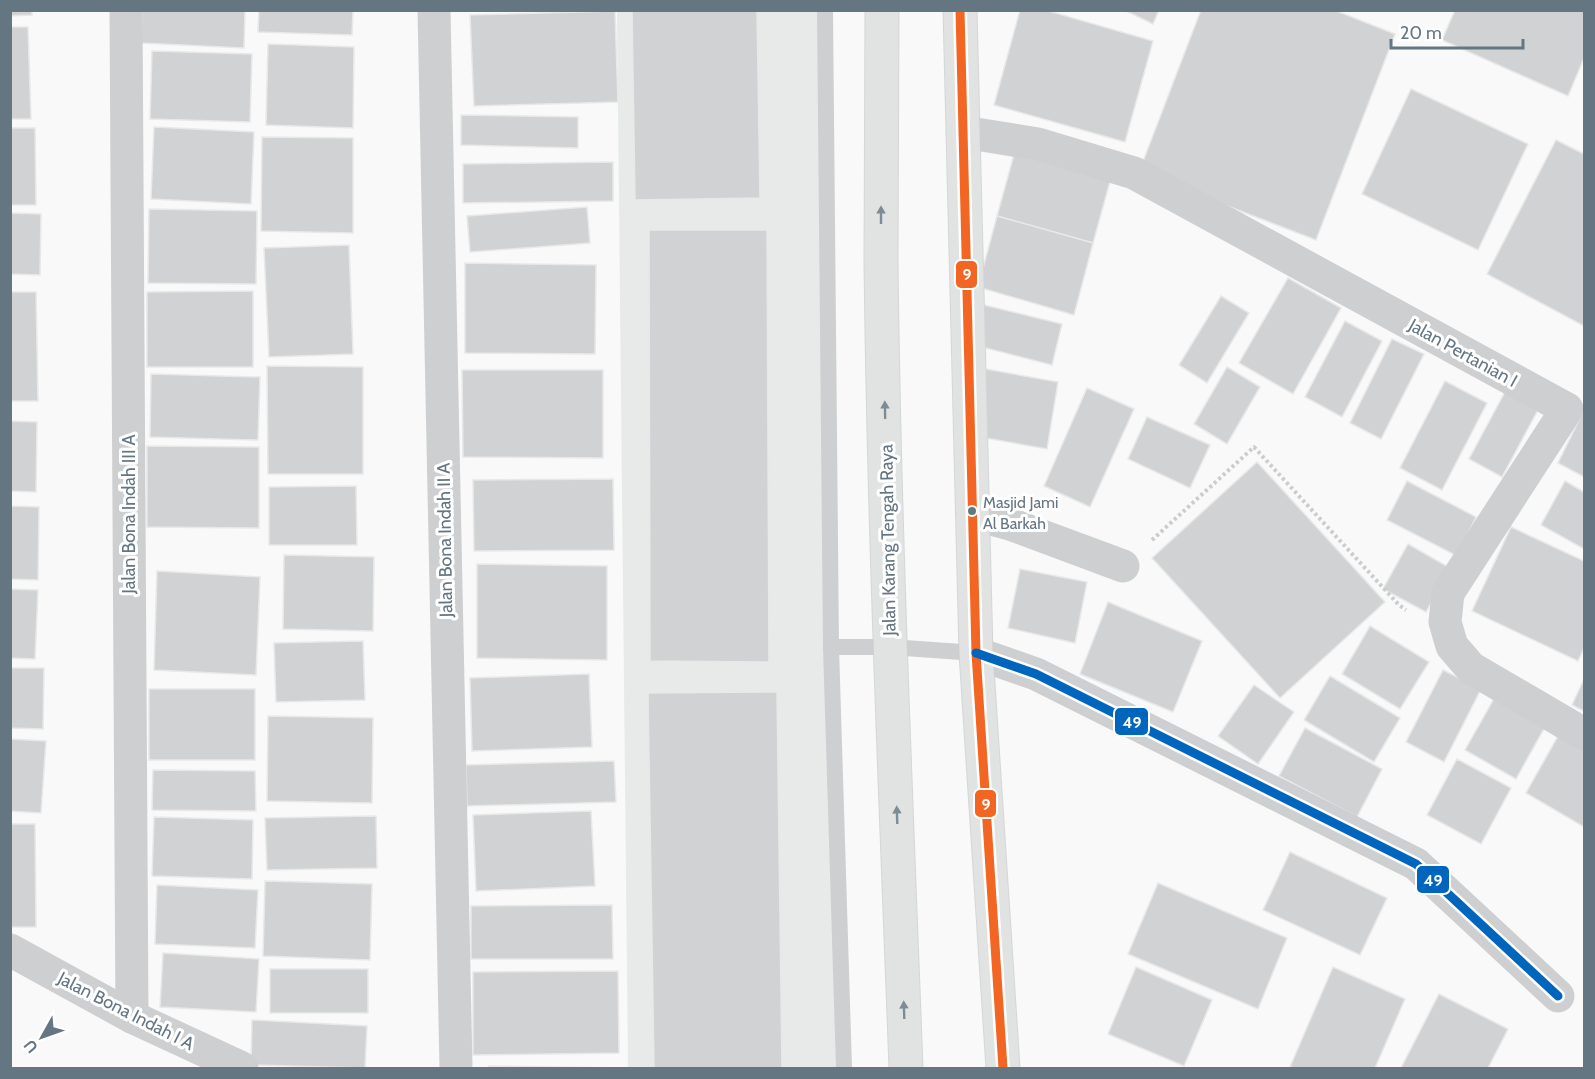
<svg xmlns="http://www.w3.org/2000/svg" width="1595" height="1079" font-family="Cabin,sans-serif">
	<rect width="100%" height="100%" fill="#f9f9f9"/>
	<polygon fill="#e8e9e9" points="617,11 825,11 845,1068 628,1068"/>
	<g fill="#d0d2d3" stroke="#e8e8e8" stroke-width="1.5">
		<polygon points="10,10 32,10 32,15 10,16"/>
		<polygon points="142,10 245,10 244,48 141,43"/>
		<polygon points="259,10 353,10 352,35 258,32"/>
		<polygon points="632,10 757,10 760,198 635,200"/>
		<polygon points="1020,10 1045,10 1153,41 1125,142 994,105"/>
		<polygon points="1124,10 1159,10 1153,24"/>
		<polygon points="1201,10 1334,10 1395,34 1316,240 1139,172"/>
		<polygon points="1455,10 1584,10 1584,58 1568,96 1442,40"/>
		<polygon points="615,11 618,102 474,106 470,15"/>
		<polygon points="10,27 28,27 31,119 10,119"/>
		<polygon points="268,44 354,47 353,128 266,125"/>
		<polygon points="152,51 252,54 250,122 150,119"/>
		<polygon points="1411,89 1528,144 1478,250 1362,194"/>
		<polygon points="461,115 578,117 578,148 461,145"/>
		<polygon points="154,127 254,132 251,204 151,199"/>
		<polygon points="10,128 35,128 36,205 10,205"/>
		<polygon points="262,137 353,138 353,233 261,231"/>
		<polygon points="1556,140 1584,154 1584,326 1487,274"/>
		<polygon points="1015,151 1111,178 1093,243 997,216"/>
		<polygon points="613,162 613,201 463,203 463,164"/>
		<polygon points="587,207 590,243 470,252 467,216"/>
		<polygon points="149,209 257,211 256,284 148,283"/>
		<polygon points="10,213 41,214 40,275 10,274"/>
		<polygon points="997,216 1093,243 1074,315 978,287"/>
		<polygon points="649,230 767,230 769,662 650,661"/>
		<polygon points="349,245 353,354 269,357 264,248"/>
		<polygon points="465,263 596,265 595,354 465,353"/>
		<polygon points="1288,278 1341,308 1293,394 1239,363"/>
		<polygon points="253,291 253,367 147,367 147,292"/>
		<polygon points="10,292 36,292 38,401 10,401"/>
		<polygon points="1221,296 1249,313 1207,383 1179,365"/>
		<polygon points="980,304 1062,324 1052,365 970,344"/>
		<polygon points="1345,321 1382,341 1342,417 1305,397"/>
		<polygon points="1392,339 1424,354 1381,439 1350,423"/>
		<polygon points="267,366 363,367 363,474 268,474"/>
		<polygon points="1227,367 1260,387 1227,444 1194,424"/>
		<polygon points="986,369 1058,382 1047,449 974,436"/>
		<polygon points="462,370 603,370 603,458 463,457"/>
		<polygon points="151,374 260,377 258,440 150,437"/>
		<polygon points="1445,381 1487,403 1442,490 1400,468"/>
		<polygon points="1087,388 1134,409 1090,507 1044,486"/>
		<polygon points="1506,390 1539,408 1502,477 1469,459"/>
		<polygon points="1584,410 1584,477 1558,463"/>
		<polygon points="1147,417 1210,445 1190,488 1128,459"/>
		<polygon points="10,421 37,422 36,492 10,491"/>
		<polygon points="147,446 259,447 259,528 147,527"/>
		<polygon points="1257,462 1385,602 1280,698 1152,558"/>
		<polygon points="613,479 614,550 474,551 473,480"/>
		<polygon points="1407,481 1476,517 1457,556 1387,520"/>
		<polygon points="1565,481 1584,492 1584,549 1541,525"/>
		<polygon points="356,486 357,545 269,545 269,487"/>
		<polygon points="10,506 39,507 38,580 10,579"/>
		<polygon points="1511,527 1584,561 1584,648 1578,661 1472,611"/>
		<polygon points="1408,544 1450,568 1426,612 1383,589"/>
		<polygon points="284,555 374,557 373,631 283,629"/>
		<polygon points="477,564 607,566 607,660 477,658"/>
		<polygon points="1020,569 1087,582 1075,643 1008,628"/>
		<polygon points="157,571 260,577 256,675 154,670"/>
		<polygon points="10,589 38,590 35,659 10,658"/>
		<polygon points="1108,602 1202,641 1173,712 1080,674"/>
		<polygon points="1370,626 1429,662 1400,709 1342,674"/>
		<polygon points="363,641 365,700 276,702 274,643"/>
		<polygon points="10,668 44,668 43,729 10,728"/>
		<polygon points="1443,670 1481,689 1444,762 1406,742"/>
		<polygon points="589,674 592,747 472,751 470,678"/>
		<polygon points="1330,676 1400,718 1374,762 1304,720"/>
		<polygon points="1584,679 1584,711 1572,705"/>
		<polygon points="1254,685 1294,712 1258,764 1218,736"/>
		<rect x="149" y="689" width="106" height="71"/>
		<polygon points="777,692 782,1068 654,1068 648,693"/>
		<polygon points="1495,697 1546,725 1516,779 1465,750"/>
		<polygon points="268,716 373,718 372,803 267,801"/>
		<polygon points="1305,728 1382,769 1357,817 1279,776"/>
		<polygon points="1562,729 1584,742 1584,827 1526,793"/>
		<polygon points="10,739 46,741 41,813 10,811"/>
		<polygon points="1457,759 1511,788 1481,844 1427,815"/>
		<polygon points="614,761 616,802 467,806 466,765"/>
		<polygon points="153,770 255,771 256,811 152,810"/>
		<polygon points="591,811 595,886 476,891 473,815"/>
		<polygon points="376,816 377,868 267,870 265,818"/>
		<polygon points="154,817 253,820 252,879 152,876"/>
		<polygon points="10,824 35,824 36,927 10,927"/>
		<polygon points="1290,852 1387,898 1360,955 1263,910"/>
		<polygon points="265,881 372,884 370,960 263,956"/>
		<polygon points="1158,883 1287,938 1258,1009 1128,954"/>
		<polygon points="157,885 258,890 255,948 155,944"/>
		<polygon points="612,905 613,959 471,959 471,906"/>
		<polygon points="163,953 259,959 256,1012 160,1007"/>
		<polygon points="1136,967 1212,1000 1184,1066 1108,1034"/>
		<polygon points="1333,967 1405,999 1375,1068 1294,1068 1290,1067"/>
		<rect x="270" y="969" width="98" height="44"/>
		<polygon points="618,971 619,1053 473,1055 473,972"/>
		<polygon points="1439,994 1508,1029 1488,1068 1401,1068"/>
		<polygon points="252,1020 367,1026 365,1068 251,1065"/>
		<polygon points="489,1066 619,1068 488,1068"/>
	</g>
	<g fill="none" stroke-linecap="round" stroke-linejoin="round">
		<defs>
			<g id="secondary">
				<path d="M882 10C882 94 881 177 881 260 884 530 896 799 906 1068"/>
				<polyline points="960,10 976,653 1003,1068"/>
			</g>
		</defs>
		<use href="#secondary" stroke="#d5d6d7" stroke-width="35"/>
		<polyline stroke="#cbcccd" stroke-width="4" stroke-dasharray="3 3" stroke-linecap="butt" points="1152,540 1254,447 1399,605 1406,610"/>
		<g stroke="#cecfd0" stroke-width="16">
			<polyline points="825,10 831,647 844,1068"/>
			<polyline points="831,647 890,647 976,653"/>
		</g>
		<g stroke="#cecfd0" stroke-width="33">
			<polyline points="126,10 132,1017"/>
			<polyline points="434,10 456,1068"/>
			<polyline points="963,132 1038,144 1134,173 1567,409 1448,593 1445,622 1452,646 1471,668 1584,734"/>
			<polyline points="972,514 1010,524 1123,566"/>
			<polyline points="976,653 1036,674 1416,864 1558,996"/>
			<polyline points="10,950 132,1017 242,1068"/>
		</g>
		<use href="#secondary" stroke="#e1e2e2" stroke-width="33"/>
		<defs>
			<polyline id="bus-1" points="960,10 976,653 1003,1068"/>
			<polyline id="bus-2" points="976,653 1036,674 1416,864 1558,996"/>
		</defs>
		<use href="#bus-1" stroke="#fff" stroke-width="14"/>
		<use href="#bus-2" stroke="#fff" stroke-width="14"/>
		<use href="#bus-1" stroke="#f26522" stroke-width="9"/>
		<use href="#bus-2" stroke="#0065bd" stroke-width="9"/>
	</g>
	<defs><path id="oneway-solid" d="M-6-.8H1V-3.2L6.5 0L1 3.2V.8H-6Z" transform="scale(1.5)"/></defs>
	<g fill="#7e8c96">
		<use href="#oneway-solid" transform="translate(881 215) rotate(-90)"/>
		<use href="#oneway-solid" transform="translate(885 410) rotate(-91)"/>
		<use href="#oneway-solid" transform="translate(897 815) rotate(-92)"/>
		<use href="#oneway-solid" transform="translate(904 1010) rotate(-92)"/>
	</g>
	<circle fill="#657683" stroke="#fff" stroke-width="2" cx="972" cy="511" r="5"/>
	<g text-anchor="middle" stroke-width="6" stroke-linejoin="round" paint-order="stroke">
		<g font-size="16" fill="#657683" stroke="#fff" text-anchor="start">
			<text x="983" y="508">Masjid Jami<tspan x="983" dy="21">Al Barkah</tspan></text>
		</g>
		<g font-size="18" fill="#657683" stroke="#fff">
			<text transform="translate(1463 353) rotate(29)" y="6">Jalan Pertanian I</text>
			<text transform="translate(129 514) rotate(-90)" y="6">Jalan Bona Indah III A</text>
			<text transform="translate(445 540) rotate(-91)" y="6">Jalan Bona Indah II A</text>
			<text transform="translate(888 540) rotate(-91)" y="6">Jalan Karang Tengah Raya</text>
			<text transform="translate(126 1011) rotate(27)" y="6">Jalan Bona Indah I A</text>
		</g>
	</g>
	<g stroke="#fff" stroke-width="2">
		<rect x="955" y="260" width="23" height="29" rx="6" fill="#f26522"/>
		<rect x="1114" y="707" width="35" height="29" rx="6" fill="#0065bd"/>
		<rect x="974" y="789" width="23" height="29" rx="6" fill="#f26522"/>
		<rect x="1416" y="865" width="34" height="29" rx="6" fill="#0065bd"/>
	</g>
	<g font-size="16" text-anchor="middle" font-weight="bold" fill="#fff">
		<text x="967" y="280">9</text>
		<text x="1132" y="728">49</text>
		<text x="986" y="810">9</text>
		<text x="1433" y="886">49</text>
	</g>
	<rect width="1595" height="1079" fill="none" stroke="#657683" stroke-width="24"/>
	<g transform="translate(42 1037) rotate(230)" stroke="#ffffff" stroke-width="4.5" paint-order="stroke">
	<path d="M0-4.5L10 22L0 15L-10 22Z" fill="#657683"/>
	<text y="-9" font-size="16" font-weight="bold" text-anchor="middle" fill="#657683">U</text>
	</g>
	<path d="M1391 39v9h132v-9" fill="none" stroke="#657683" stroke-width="3"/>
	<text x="1400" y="39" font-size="18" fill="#657683" stroke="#ffffff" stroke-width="4.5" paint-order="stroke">20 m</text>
</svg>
